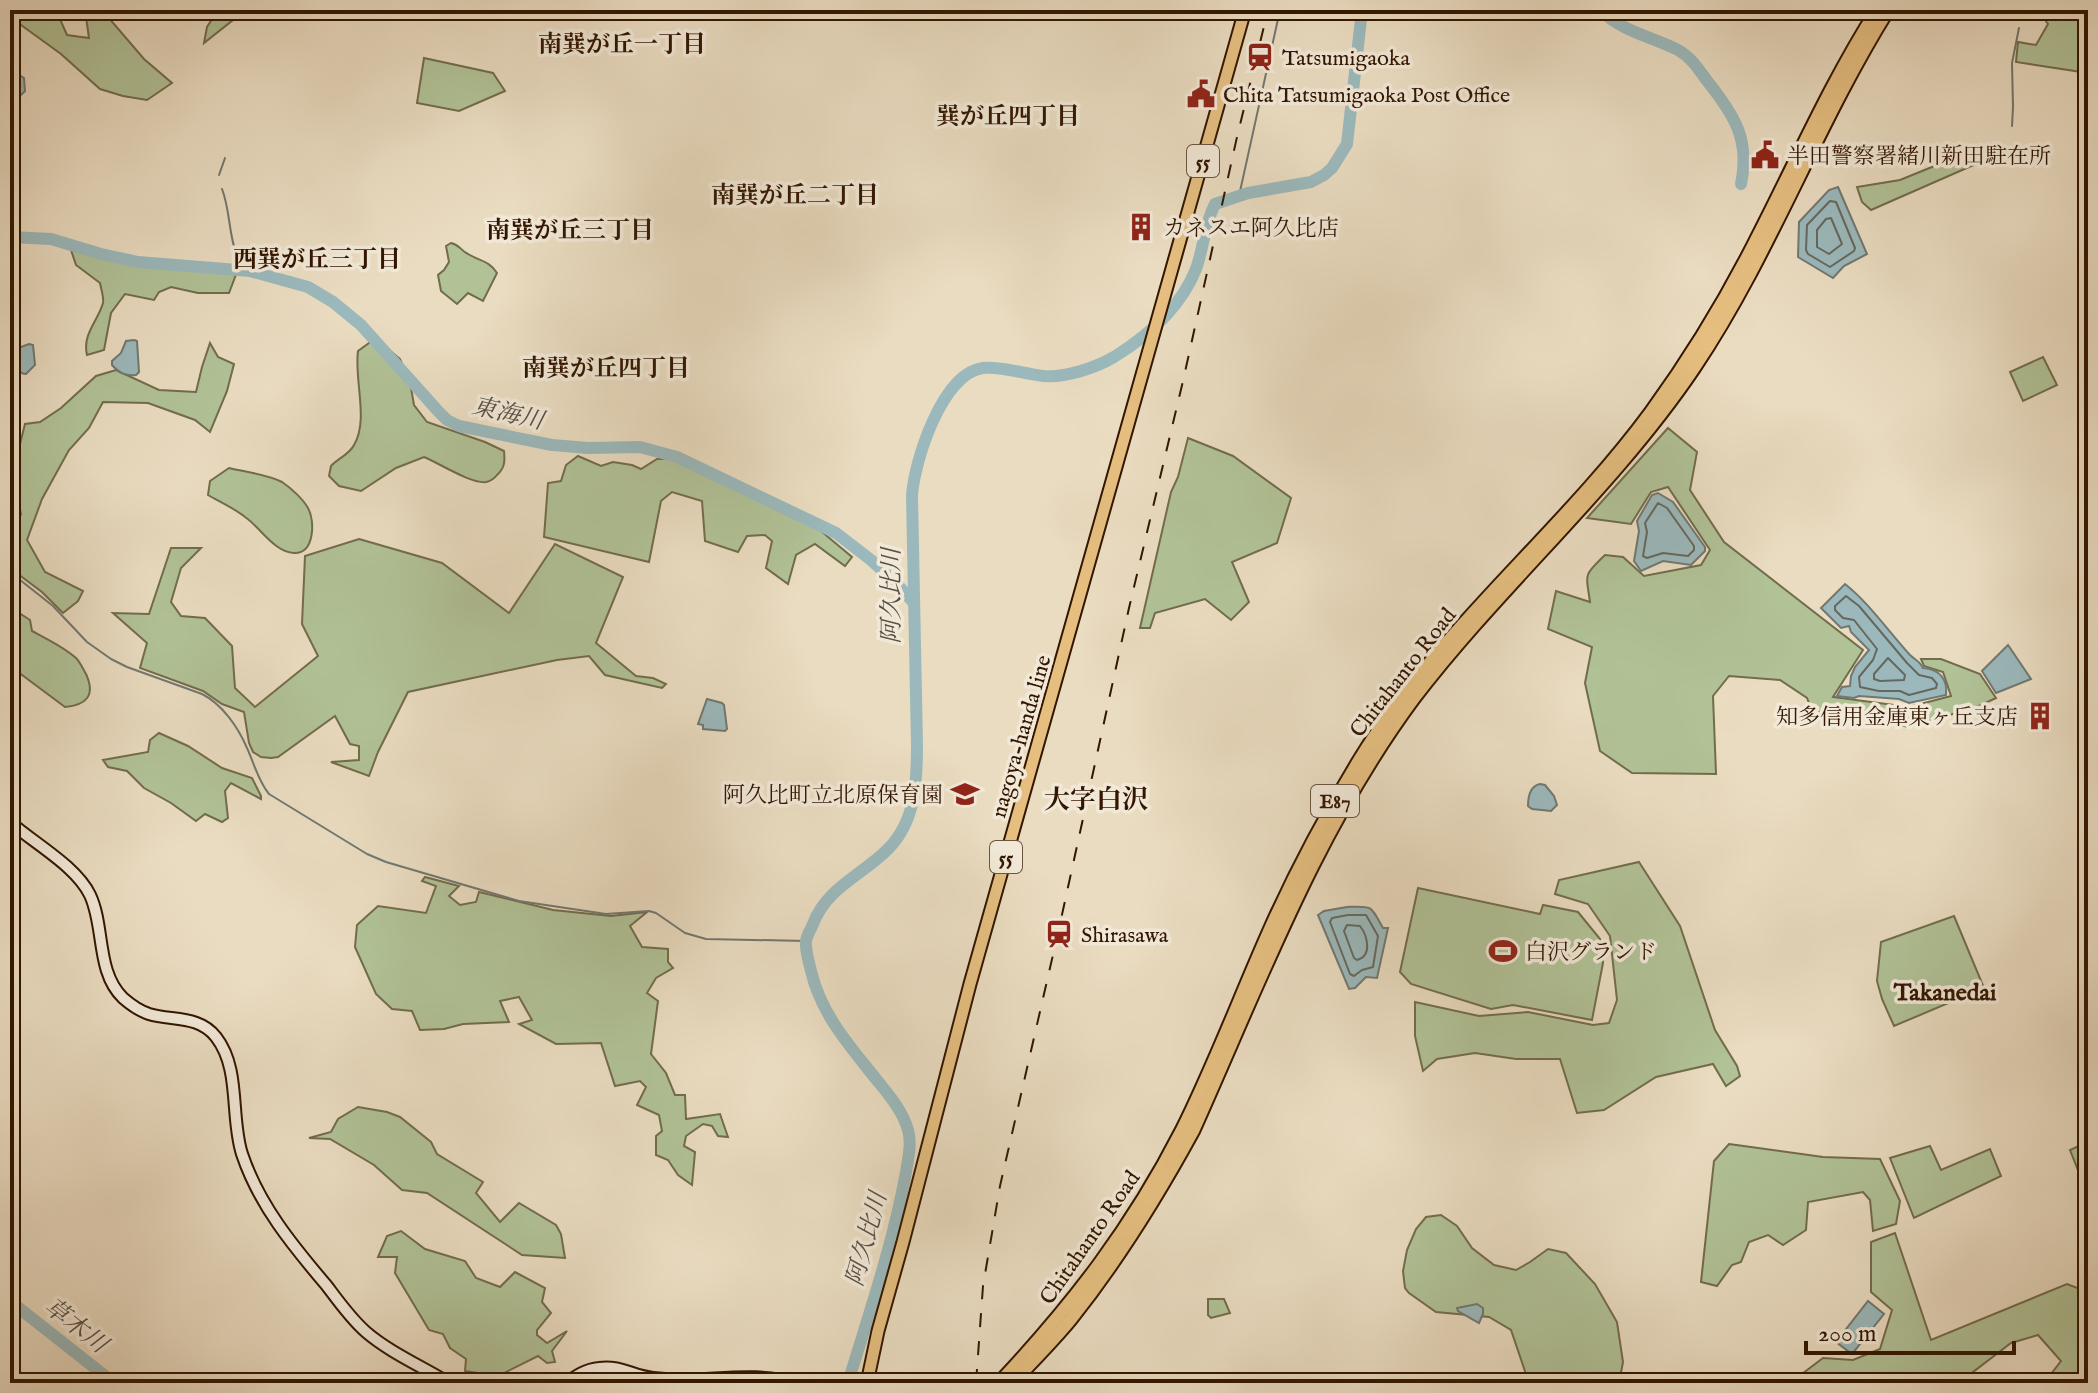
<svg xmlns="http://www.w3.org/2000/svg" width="2098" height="1393" font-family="'IM FELL English','Noto Serif JP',serif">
	<rect width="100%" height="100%" fill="#eadcc1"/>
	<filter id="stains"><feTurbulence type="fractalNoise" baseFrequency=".0025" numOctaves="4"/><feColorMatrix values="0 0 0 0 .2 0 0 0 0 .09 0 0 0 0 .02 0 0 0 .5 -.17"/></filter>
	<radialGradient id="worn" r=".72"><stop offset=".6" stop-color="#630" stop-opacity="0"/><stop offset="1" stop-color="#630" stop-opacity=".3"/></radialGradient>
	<g fill="#b1c297" stroke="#726c4c" stroke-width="2">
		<polygon points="10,10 56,10 67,35 89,38 85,10 102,10 144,59 172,83 147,100 123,96 100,89 61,54 10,17"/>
		<polygon points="218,10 241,10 238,16 204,43 207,27"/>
		<polygon points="2038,10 2088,10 2088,73 2016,62 2018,42 2036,45 2048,24"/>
		<polygon points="424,58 493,73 505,91 459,111 417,103"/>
		<polygon points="1960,157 1976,164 1871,210 1862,202 1857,187 1900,180 1954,158"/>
		<path d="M451 243C460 245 460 250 468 254 479 261 490 261 497 273L483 301 468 293 457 304 441 291 438 275 444 270 449 262 446 246Z"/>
		<path d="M70 247 127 264 237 272 229 293H198L171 287 159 292 154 300 125 294 111 313 104 350 87 355C82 334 98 321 103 303 104 297 101 289 100 283L76 265Z"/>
		<polygon points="210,343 218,357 234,364 227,391 210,432 195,420 148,403 103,402 89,428 69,450 42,499 27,540 45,572 83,591 78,601 63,613 42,592 10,568 10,534 21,514 12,476 25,424 40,422 61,408 96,376 116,370 159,390 196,392 202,367"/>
		<path d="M369 343H377L387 348 400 359 410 382 414 405 427 422 485 442 504 451C505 461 505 468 497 475 494 479 491 481 486 482 471 484 439 463 424 457L396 468 361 491 339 486 329 476 331 466C338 458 349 455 354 445 369 420 354 380 358 351Z"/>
		<polygon points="2043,357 2057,385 2023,401 2010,372"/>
		<path d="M1668 428 1697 452 1690 490 1724 542 1863 650 1833 697 1909 707 1951 696 1943 672 1924 666 1921 659H1941L1980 674 1996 698 1979 706 1910 727 1812 711 1807 698 1780 680 1729 676 1713 696 1716 774 1632 773 1600 751 1585 683 1592 647 1548 629 1556 591 1590 602C1586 573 1583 576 1605 555L1623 557 1644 576 1701 565 1710 550 1668 487 1651 492 1631 524 1587 518Z"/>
		<polygon points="1188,438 1233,456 1291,498 1277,543 1232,562 1249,602 1231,620 1205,599 1155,613 1150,628 1140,628 1171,492 1178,477"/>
		<polygon points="578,456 601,466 613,462 632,465 641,469 657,459 674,459 815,526 852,557 845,566 815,544 796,555 788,584 766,568 772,541 765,535 747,536 738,552 705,541 702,501 672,492 661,501 649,562 544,537 548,483 561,481 566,465"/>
		<path d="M229 468C245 472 267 474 282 482 291 488 303 499 308 508 315 520 315 554 294 553 274 552 260 527 245 517 234 508 220 502 208 495L210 481Z"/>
		<polygon points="359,539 442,563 509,613 555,544 623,577 596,643 636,676 653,678 666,684 662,688 605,675 589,656 557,660 408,692 378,752 369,776 331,762 359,760 359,746 350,744 335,716 278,757 271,758 261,757 253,752 249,743 244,712 222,704 203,691 140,668 147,643 113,613 149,614 171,548 201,548 181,568 171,602 181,616 205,618 232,646 235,688 255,707 318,656 302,624 305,556"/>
		<path d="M10 607 30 620 32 631C47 639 64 647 76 658 80 662 83 669 86 674 96 696 86 705 65 707L10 666Z"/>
		<polygon points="159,733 188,746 222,768 252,778 261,796 261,799 231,783 225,791 228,818 222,822 205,814 196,821 171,803 144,788 127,771 108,767 103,760 148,752 150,740"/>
		<polygon points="1639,862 1680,926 1715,1030 1737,1066 1740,1076 1726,1086 1713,1064 1656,1077 1604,1110 1577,1113 1560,1059 1516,1059 1475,1053 1437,1059 1423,1071 1415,1036 1415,1002 1479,1016 1528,1012 1593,1025 1609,1023 1617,1000 1610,936 1588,904 1555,894 1559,880"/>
		<polygon points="425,877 459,886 449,896 460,905 476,902 479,892 553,910 611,916 647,912 630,926 642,947 668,949 668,962 673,968 656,978 647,993 658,1001 651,1054 666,1073 675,1095 685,1095 686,1119 720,1114 728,1137 718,1136 712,1126 703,1124 686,1136 684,1146 695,1152 692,1185 678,1175 668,1160 656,1155 656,1136 662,1131 659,1115 637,1105 646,1087 640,1081 615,1086 601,1043 556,1044 519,1024 532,1020 519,997 500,1001 509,1022 463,1024 444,1029 420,1030 412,1011 392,1009 376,994 355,947 357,925 378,906 426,913 436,886 422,881"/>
		<polygon points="1418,888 1540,914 1543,905 1578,912 1600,939 1603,963 1592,1020 1513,1005 1491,1009 1411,984 1400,972"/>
		<polygon points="1954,916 1984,988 1894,1026 1882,999 1877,981 1881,942"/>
		<polygon points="358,1107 387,1112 400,1117 431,1142 437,1154 483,1182 476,1193 500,1222 519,1203 556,1225 561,1234 565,1258 522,1255 427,1193 402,1190 374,1165 330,1139 309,1138 331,1132 338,1119"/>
		<polygon points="1729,1144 1823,1157 1880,1159 1900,1201 1896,1224 1873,1231 1870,1200 1863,1192 1808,1202 1806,1230 1783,1245 1768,1235 1749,1242 1741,1262 1732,1265 1717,1286 1701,1282 1714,1161"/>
		<polygon points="2083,1144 2088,1154 2088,1186 2085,1188 2070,1150"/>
		<polygon points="1930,1146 1941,1170 1990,1149 2001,1176 1914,1218 1890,1158"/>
		<polygon points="1441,1215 1457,1226 1472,1248 1494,1265 1516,1270 1530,1262 1548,1249 1566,1253 1595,1284 1617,1322 1623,1362 1619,1383 1529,1383 1511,1330 1489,1317 1436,1312 1409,1293 1405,1288 1403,1271 1407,1250 1416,1229 1426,1217"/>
		<polygon points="401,1231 425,1249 465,1261 476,1278 500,1287 515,1272 545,1288 542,1302 551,1313 537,1330 537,1335 547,1343 567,1331 552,1351 555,1362 547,1363 538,1356 506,1372 509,1383 492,1383 484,1374 465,1371 466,1359 450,1348 443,1334 429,1330 395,1273 397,1257 378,1257 387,1236"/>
		<polygon points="1895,1233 1931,1340 2067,1284 2088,1292 2088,1383 2044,1383 2061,1361 2038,1335 2011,1343 1964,1379 1962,1383 1790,1383 1823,1358 1853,1360 1880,1349 1892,1310 1871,1292 1871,1242"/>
		<polygon points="1208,1299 1224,1299 1230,1313 1211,1318 1208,1315"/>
	</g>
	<g fill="#9bb9bc" stroke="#717871" stroke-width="2">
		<polygon points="10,73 16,73 24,78 25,91 21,95 10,93"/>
		<polygon points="1838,187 1867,254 1844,266 1833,278 1798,257 1799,222 1829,190"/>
		<path d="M134 340 137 341 139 372 136 375C125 376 119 373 112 365V361L121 353 126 341Z"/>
		<path d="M29 344 33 345 35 365 26 374C17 374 10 360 10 351Z"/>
		<polygon points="1658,493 1673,502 1705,547 1705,551 1691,565 1663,561 1641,571 1634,561 1639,531 1637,521 1652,495"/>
		<path d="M1845 584C1870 604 1888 631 1910 655 1915 660 1920 661 1923 668 1939 669 1948 679 1946 695L1909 703 1899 699 1859 696 1854 698 1837 696 1842 687 1850 686 1851 676 1855 667 1869 650 1851 632 1849 626 1841 628 1821 608Z"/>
		<polygon points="2008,645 2031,679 1996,693 1982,671"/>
		<polygon points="707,699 722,703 724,705 727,729 725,731 703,729 703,725 698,724"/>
		<path d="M1540 784 1545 785 1554 796 1557 805 1551 811 1532 809 1528 806C1528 796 1530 786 1540 784Z"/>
		<path d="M1347 907C1373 906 1370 905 1383 928H1388L1377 978 1366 977 1355 988 1349 989 1318 915 1324 911Z"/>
		<polygon points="1868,1301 1884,1314 1852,1354 1836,1342"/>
		<polygon points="1477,1304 1483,1308 1483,1314 1479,1323 1458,1311 1457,1308"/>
	</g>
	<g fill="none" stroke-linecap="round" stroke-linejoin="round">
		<g stroke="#66685e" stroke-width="2">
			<polygon points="1830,201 1836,202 1855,248 1854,251 1830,267 1808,254 1806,250 1807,225"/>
			<polygon points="1831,218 1842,244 1829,254 1817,247 1817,230 1826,219"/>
			<polygon points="1658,503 1667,508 1694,546 1694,550 1688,556 1663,553 1647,558 1643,556 1647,532 1645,523"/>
			<polygon points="1846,596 1859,606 1907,663 1919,675 1932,678 1937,684 1936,688 1909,695 1900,691 1879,691 1860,687 1859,677 1873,660 1877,649 1854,620 1843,618 1835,610 1835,606"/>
			<polygon points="1888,658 1905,675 1904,680 1880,681 1874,679 1874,674"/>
			<polygon points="1348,915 1366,915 1378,936 1373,967 1362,970 1354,976 1350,974 1330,922 1332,918"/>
			<path d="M1347 925 1360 926C1367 935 1373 956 1357 960L1354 958 1344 931Z"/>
		</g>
		<g stroke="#717871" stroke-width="2">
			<polyline points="2012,126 2013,107 2012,63 2019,28"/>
			<polyline points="219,175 225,158"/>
			<path d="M222 189C231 212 228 238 239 261"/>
			<polyline points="1239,196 1280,10"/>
			<path d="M10 572 53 606 87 642 111 659 127 667 202 694C222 704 238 727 247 748 254 763 258 781 269 794L367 854 386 862 519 901 606 914 649 911 656 913 685 933 706 939 806 941"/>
		</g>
		<g stroke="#9bb9bc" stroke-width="12">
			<path d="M1601 10C1620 31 1653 37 1678 50 1691 57 1699 70 1708 82 1735 116 1750 140 1741 184"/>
			<polyline points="10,237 51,239 101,254 138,262 250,271 308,287 333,302 361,325 438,411 447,420 459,426 552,445 588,448 640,447 677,457 836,533 871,560 896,583 914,603"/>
			<polyline points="10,1301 114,1383"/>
			<path d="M848 1383C869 1313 893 1244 906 1172 908 1159 912 1143 908 1130 903 1111 888 1094 876 1079 849 1045 821 1014 811 971 809 962 805 950 806 941 807 935 811 929 813 924 827 887 863 875 889 848 916 820 917 781 917 745L912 496C914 462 942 373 983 368 1002 366 1024 374 1043 376 1065 378 1095 368 1114 357 1148 336 1181 307 1196 269 1204 247 1204 225 1215 204L1248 193 1311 182 1324 175 1332 168 1347 144 1362 10"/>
		</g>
		<defs>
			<g id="secondary">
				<path d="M10 822C35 844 76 866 90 895 105 927 96 972 123 998 131 1005 140 1011 149 1014 172 1021 199 1015 216 1037 241 1069 230 1117 242 1154 259 1205 293 1246 327 1286 339 1302 351 1319 366 1332 389 1352 423 1367 449 1383"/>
				<path d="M566 1383C576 1376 586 1369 599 1368 621 1365 633 1376 653 1378 701 1384 749 1370 796 1383"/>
			</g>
			<polyline id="primary" points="867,1383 878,1331 903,1242 970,984 1245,10"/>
			<g id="motorway">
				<path d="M999 1383C1073 1304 1132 1228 1182 1130 1215 1064 1241 994 1271 927 1297 869 1327 813 1360 759 1439 629 1562 533 1651 412 1691 357 1727 298 1758 236 1797 160 1831 82 1877 10"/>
				<path d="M1012 1383C1032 1362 1053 1341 1071 1319 1118 1260 1157 1197 1193 1131 1260 982 1316 830 1414 698 1502 583 1613 488 1694 368 1770 255 1816 125 1888 10"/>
			</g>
		</defs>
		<use href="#secondary" stroke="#321600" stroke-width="14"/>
		<use href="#primary" stroke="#321600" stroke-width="15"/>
		<use href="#motorway" stroke="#321600" stroke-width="16"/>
		<use href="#secondary" stroke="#f1e8d7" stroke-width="10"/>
		<use href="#primary" stroke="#e5be80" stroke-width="11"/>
		<use href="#motorway" stroke="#e5be80" stroke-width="12"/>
		<polyline stroke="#321600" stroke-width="2" stroke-dasharray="14 14" stroke-linecap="butt" points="976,1383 983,1286 1000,1186 1058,933 1129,608 1183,381 1237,137 1268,10"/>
	</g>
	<defs>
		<symbol id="station-bare" viewBox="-9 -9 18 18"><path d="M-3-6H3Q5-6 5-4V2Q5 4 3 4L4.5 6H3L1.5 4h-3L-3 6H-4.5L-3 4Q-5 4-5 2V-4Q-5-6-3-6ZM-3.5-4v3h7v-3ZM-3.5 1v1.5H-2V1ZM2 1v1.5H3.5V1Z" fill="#8f2418" stroke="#f1e8d7" stroke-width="2.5" paint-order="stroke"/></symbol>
		<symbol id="civic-bare" viewBox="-9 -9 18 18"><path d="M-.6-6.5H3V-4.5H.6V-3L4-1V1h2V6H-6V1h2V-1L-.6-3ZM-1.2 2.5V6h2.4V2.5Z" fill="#8f2418" stroke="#f1e8d7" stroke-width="2.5" paint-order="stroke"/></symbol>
		<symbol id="building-bare" viewBox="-9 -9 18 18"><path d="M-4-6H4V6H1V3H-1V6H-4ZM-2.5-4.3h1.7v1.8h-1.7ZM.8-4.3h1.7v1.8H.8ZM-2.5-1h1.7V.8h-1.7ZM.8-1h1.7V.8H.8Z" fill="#8f2418" stroke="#f1e8d7" stroke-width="2.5" paint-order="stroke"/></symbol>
		<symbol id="school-bare" viewBox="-9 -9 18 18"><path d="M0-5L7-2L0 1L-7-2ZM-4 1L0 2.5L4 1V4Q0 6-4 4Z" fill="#8f2418" stroke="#f1e8d7" stroke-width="2.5" paint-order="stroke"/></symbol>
		<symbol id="stadium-bare" viewBox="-9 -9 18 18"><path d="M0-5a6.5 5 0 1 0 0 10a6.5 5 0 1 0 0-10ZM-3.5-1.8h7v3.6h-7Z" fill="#8f2418" stroke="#f1e8d7" stroke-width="2.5" paint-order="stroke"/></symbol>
	</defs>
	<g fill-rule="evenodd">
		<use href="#station-bare" x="1240" y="37" width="40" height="40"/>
		<use href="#civic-bare" x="1181" y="74" width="40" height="40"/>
		<use href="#civic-bare" x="1745" y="135" width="40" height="40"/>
		<use href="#building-bare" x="1121" y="207" width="40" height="40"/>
		<use href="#building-bare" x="2020" y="696" width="40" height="40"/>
		<use href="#school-bare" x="945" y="774" width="40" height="40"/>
		<use href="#station-bare" x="1039" y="914" width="40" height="40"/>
		<use href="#stadium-bare" x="1483" y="931" width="40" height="40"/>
	</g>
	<g text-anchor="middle" stroke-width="7" stroke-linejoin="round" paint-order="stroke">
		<g fill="#f1e8d7" stroke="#6b5540" stroke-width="2">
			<rect x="1187" y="145" width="32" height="32" rx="6"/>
			<rect x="1311" y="785" width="48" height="32" rx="6"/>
			<rect x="990" y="841" width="32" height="32" rx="6"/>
		</g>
		<g font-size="20" font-weight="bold" fill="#321600">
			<text x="1203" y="168">55</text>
			<text x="1335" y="808">E87</text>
			<text x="1006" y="864">55</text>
		</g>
		<g font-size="22" fill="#321600" stroke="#f1e8d7" text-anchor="start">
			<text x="1282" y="65">Tatsumigaoka</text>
			<text x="1223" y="102">Chita Tatsumigaoka Post Office</text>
			<text x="1787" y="163">半田警察署緒川新田駐在所</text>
			<text x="1163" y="235">カネスエ阿久比店</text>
			<text x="2018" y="724" text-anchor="end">知多信用金庫東ヶ丘支店</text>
			<text x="943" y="802" text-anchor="end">阿久比町立北原保育園</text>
			<text x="1081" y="942">Shirasawa</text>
			<text x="1525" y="959">白沢グランド</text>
		</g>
		<g font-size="22" fill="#321600" stroke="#f1e8d7">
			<text transform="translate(1402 672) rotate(-52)" y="8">Chitahanto Road</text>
			<text transform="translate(1020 736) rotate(-74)" y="8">nagoya-handa line</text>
			<text transform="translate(1089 1237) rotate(-55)" y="8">Chitahanto Road</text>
		</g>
		<g font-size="24" font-weight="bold" fill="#321600" stroke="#f1e8d7">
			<text x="622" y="52">南巽が丘一丁目</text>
			<text x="1008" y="124">巽が丘四丁目</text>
			<text x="795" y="203">南巽が丘二丁目</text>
			<text x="570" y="238">南巽が丘三丁目</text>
			<text x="317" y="267">西巽が丘三丁目</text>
			<text x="606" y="376">南巽が丘四丁目</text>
			<text x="1945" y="1000">Takanedai</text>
		</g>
		<g font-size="24" font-style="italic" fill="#574f42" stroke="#f1e8d7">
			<text transform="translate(508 413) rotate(13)" y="8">東海川</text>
			<text transform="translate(891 596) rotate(-90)" y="8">阿久比川</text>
			<text transform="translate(866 1239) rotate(-75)" y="8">阿久比川</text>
			<text transform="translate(76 1325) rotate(38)" y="8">草木川</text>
		</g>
		<g font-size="26" font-weight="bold" fill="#321600" stroke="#f1e8d7">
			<text x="1096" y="808">大字白沢</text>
		</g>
	</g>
	<rect width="2098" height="1393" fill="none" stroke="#eadcc1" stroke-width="40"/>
	<rect x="12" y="12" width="2074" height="1369" fill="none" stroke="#321600" stroke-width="4"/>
	<rect x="20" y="20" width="2058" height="1353" fill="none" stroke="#321600" stroke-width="2"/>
	<path d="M1806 1341v12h208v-12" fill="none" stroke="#321600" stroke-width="4"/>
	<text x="1818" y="1341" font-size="24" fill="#321600" stroke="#f1e8d7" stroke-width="6" paint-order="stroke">200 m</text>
	<rect width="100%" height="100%" filter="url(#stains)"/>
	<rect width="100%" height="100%" fill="url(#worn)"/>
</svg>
